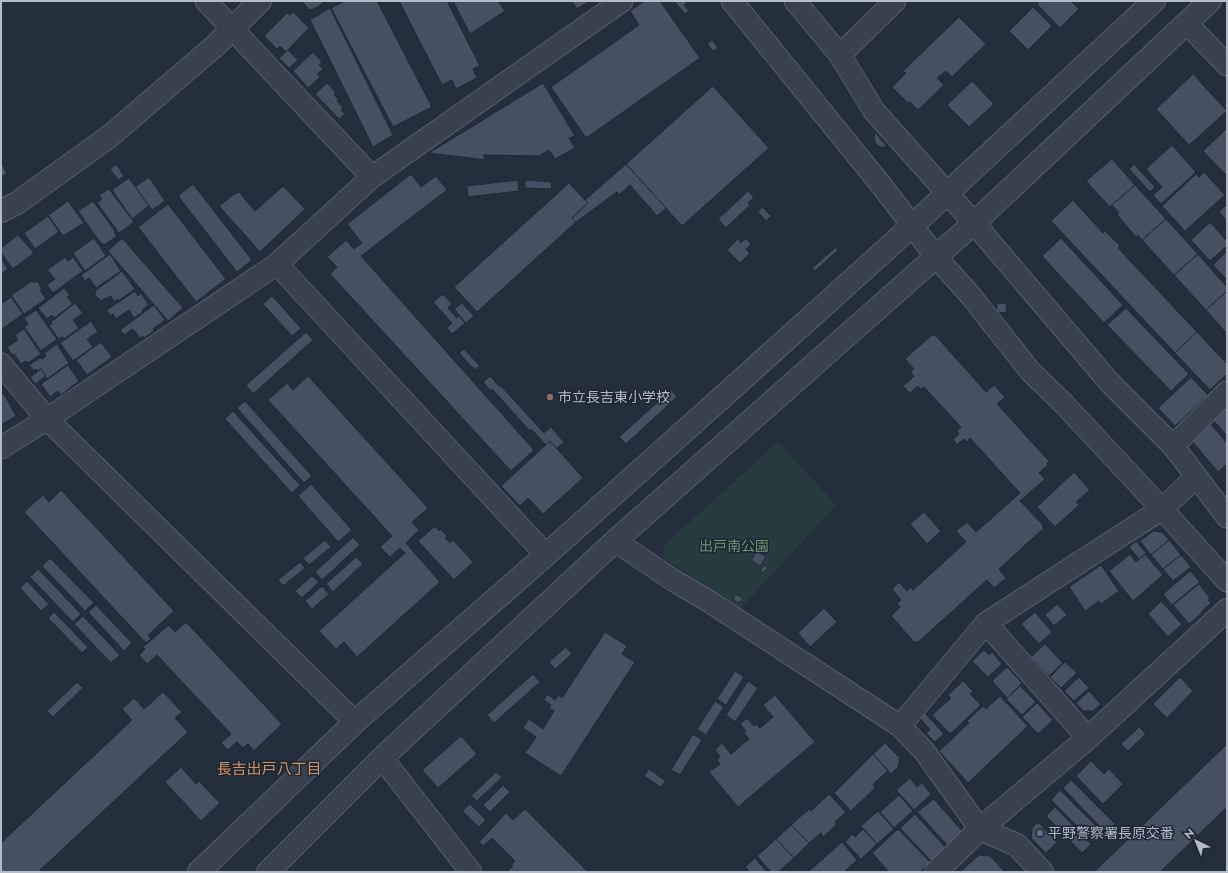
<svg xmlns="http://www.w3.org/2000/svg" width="1228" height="873" font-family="Jost,'Noto Sans JP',sans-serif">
	<rect width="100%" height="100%" fill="#242f3e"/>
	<polygon fill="#263c3f" points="778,442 836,505 741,608 664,558 663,546"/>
	<g fill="#455162" stroke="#1f2835">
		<polygon points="301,1 326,1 324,3 323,2 318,7 310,10"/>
		<polygon points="345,1 377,1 432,107 393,127 331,8"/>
		<polygon points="399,1 447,1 480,66 473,69 477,78 456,89 452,80 442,85"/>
		<polygon points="453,1 498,1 505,11 470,34"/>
		<polygon points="572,1 590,1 577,9"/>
		<polygon points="644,1 660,1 700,58 586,138 551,87 639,25 630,11"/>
		<polygon points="674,1 685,1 686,3 684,5 689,11 685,14"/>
		<polygon points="1040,1 1071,1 1079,9 1060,28 1037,4"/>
		<polygon points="1033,7 1052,26 1028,50 1009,31"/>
		<polygon points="330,8 393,135 373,147 310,20"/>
		<polygon points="293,12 309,28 286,52 280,46 277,49 264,36 287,13 290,15"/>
		<polygon points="959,17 986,44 952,77 946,71 937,78 944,85 918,110 910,102 908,103 892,87 906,73 903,71"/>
		<polygon points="712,40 718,48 713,51 707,44"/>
		<polygon points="288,50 298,60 289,68 279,58"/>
		<polygon points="313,52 322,62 319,65 323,69 317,74 320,77 308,88 293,71"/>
		<polygon points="1193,74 1227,111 1189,145 1156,109"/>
		<polygon points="972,81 994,104 969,127 947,105"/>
		<polygon points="327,83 336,93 334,95 339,100 337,101 343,108 341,110 345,114 339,119 315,94"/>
		<polygon points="543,83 575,136 569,138 575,148 555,159 549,150 539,156 483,155 486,160 429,153"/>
		<polygon points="713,86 769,148 682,226 626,164"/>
		<polygon points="1227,128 1227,176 1203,151"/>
		<polygon points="875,132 887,147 880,147 876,144 874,139"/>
		<polygon points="1172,145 1196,172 1161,204 1153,195 1162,187 1146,169"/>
		<polygon points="1112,159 1135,185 1110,207 1086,181"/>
		<polygon points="1,161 7,174 1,177"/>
		<polygon points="116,164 124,176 118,180 110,169"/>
		<polygon points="626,164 666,208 657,216 630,185 619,195 617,192 576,222 572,218 588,203 585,200"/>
		<polygon points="1134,164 1155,187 1150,192 1129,169"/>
		<polygon points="1204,172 1225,195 1185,231 1162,206 1196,174 1199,177"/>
		<polygon points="411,174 421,187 436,176 447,190 361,256 534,450 511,471 330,274 337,267 327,257 346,240 354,249 362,243 347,224"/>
		<polygon points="149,177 165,201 152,210 135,187"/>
		<polygon points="129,178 149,206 132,219 112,190"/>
		<polygon points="518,180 519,191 468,197 467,186"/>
		<polygon points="525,180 552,182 551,189 525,188"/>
		<polygon points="569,183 588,203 572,218 576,222 477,312 454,287"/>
		<polygon points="193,184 252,260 237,272 178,196"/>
		<polygon points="1135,185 1166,219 1142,240 1138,235 1136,237 1117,215 1119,213 1112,205"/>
		<polygon points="283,186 305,209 260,252 219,206 233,195 239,192 255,211"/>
		<polygon points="109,189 134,222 119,233 97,203 102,199 99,195"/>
		<polygon points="748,191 754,197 748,203 750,205 726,228 718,219"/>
		<polygon points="1073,200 1103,233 1105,231 1120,246 1118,248 1197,332 1175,353 1051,221"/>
		<polygon points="68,201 84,223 63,236 48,215"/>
		<polygon points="93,201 115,231 114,232 117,236 104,245 100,242 78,211"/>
		<polygon points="168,204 226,279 196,302 138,227"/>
		<polygon points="1227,204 1227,221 1219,212"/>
		<polygon points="762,207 771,216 766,221 758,212"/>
		<polygon points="48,216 59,232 35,249 24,233"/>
		<polygon points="1166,219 1198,254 1174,275 1142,240"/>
		<polygon points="1210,222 1227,241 1227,246 1210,261 1191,240"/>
		<polygon points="18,235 34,253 13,269 1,253 1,248"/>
		<polygon points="94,238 106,256 85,271 73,253"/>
		<polygon points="122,238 183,308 168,321 108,251"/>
		<polygon points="746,238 751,244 746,249 750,253 740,263 727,250 738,239 741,243"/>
		<polygon points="1061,238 1123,305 1104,323 1042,256"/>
		<polygon points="836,247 838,250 815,271 812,268"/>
		<polygon points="1227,251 1227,280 1213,265"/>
		<polygon points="110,254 121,271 96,288 89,278 85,281 81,275"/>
		<polygon points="1198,254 1227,287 1227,291 1206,310 1174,275"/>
		<polygon points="65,257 68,261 73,257 83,271 53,293 47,285 55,279 47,270"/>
		<polygon points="1,258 8,269 1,274"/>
		<polygon points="122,271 135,289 118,301 117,299 114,302 111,296 106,299 105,298 101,301 100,299 99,299 94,294 96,292 95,291"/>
		<polygon points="32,281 34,283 37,281 42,289 40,290 46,299 24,314 11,295"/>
		<polygon points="64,288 70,295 67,297 73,304 54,318 52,315 47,319 38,308"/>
		<polygon points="135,291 138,296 141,293 149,305 142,310 143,312 134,318 129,310 116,319 113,314 110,316 107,310"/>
		<polygon points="1227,291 1227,334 1206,310"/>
		<polygon points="443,294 452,304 448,308 457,318 459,316 465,323 452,334 447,328 452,323 433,302"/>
		<polygon points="272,296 301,328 292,336 263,304"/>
		<polygon points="11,297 23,314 1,330 1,304"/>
		<polygon points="75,303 83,313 73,320 79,328 64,339 62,337 59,339 49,326 52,323 51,322"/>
		<polygon points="462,303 474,316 466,323 454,309"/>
		<polygon points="997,303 1007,304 1006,313 996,312"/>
		<polygon points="154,305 165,320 153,329 154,331 144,338 143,336 140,338 133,329 124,335 120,330"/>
		<polygon points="1126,308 1189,374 1171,391 1107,325"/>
		<polygon points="36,310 57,339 41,351 24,327 28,324 24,318"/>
		<polygon points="91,321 98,332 87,339 93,347 73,361 60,343"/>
		<polygon points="24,329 41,354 28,363 26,361 21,364 14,354 12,355 7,347 18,340 15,335"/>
		<polygon points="306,332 313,340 253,394 246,385"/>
		<polygon points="1197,332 1227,364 1227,374 1210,390 1175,353"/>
		<polygon points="932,335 933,336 935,335 986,392 994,385 1005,397 997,404 1049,461 1047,463 1048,465 1039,473 1045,479 1020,501 1043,525 1042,526 1044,528 999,569 1006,578 994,588 987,580 917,643 915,641 914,642 891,616 900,607 897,603 901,600 892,589 899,582 907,591 910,587 913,590 966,542 956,531 967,522 976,532 1020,493 970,438 967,442 964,439 957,445 953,439 959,434 957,431 961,427 924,387 921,389 918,386 910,393 903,386 914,376 910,372 914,369 905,359"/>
		<polygon points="101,342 112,357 87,375 76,360"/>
		<polygon points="57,344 69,363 47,379 41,369 38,371 36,369 34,371 29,365 41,357 42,359 46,356 44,353"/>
		<polygon points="464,349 480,366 475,370 459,353"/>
		<polygon points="68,365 79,381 61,395 58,391 50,397 41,384"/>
		<polygon points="41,369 46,376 35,384 30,377"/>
		<polygon points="308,376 428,508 412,522 419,530 406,543 440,582 357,657 344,642 336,649 319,631 405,553 400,548 390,557 380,547 392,536 268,400 287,383 293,390"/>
		<polygon points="490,376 500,387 501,386 544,433 551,427 564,442 556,449 550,441 546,445 531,429 530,431 492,389 491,391 483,382"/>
		<polygon points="1191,377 1208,395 1175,426 1158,408"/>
		<polygon points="671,390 677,397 626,444 619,437"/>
		<polygon points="4,394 16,416 1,425 1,396"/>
		<polygon points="245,401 312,476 304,483 237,408"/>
		<polygon points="1227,407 1227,436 1213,420"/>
		<polygon points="233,411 300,485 292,493 225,419"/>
		<polygon points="1210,423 1227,443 1227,464 1218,472 1191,440"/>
		<polygon points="550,441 583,478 543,514 528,498 520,506 501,486"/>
		<polygon points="1074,472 1090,490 1076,502 1079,505 1055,527 1037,507"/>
		<polygon points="311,484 352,530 338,542 298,496"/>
		<polygon points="61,490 174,611 148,635 151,639 146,643 24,512 43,495 49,502"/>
		<polygon points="924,512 941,531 927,544 910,524"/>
		<polygon points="435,526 439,531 441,529 447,536 445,538 450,543 453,540 473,562 454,580 418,541"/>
		<polygon points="1153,531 1162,532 1169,540 1151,555 1140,541"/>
		<polygon points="353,537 360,545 322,580 315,572"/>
		<polygon points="325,540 331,547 309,565 303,558"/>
		<polygon points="1169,540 1181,555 1163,569 1151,555"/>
		<polygon points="1136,541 1146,553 1139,559 1129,547"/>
		<polygon points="757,551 766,557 760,566 751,560"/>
		<polygon points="1130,554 1136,562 1145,554 1163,575 1133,601 1109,571"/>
		<polygon points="1181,555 1191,567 1173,581 1163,569"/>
		<polygon points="356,557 363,564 333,592 326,584"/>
		<polygon points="50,558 94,603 85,611 42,566"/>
		<polygon points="300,562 305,568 283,586 278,580"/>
		<polygon points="765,565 768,568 763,573 760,570"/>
		<polygon points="1101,565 1119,591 1101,604 1099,601 1085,611 1069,587"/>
		<polygon points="38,569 81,614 73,622 30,577"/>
		<polygon points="1190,571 1200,582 1172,605 1163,594"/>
		<polygon points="312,576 319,582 302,598 295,591"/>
		<polygon points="27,581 49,604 41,611 20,588"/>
		<polygon points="1199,584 1210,598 1208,600 1211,603 1201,612 1202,613 1189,624 1173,605"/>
		<polygon points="322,586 329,594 312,609 305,601"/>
		<polygon points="736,594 743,598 739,603 733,599"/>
		<polygon points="1161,601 1182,624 1168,637 1148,614"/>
		<polygon points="1057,604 1067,615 1054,626 1045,615"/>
		<polygon points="96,605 132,643 124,651 88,612"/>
		<polygon points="824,608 837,622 810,647 798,633"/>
		<polygon points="54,612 88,647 82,653 48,618"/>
		<polygon points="1035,612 1052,632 1039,644 1021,624"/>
		<polygon points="83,616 120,655 111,663 74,624"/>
		<polygon points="186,622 282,724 254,751 248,744 243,748 237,742 228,750 221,743 231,734 157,655 147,664 139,655 145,649 143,647 169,625 175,632"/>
		<polygon points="605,632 627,646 622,654 635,662 561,776 525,753 536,737 523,728 529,719 543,729 554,711 549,708 551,705 544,700 547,694 555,700 558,695 562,698"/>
		<polygon points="1045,644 1063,663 1049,676 1031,657"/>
		<polygon points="566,647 572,654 555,669 549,662"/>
		<polygon points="984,650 989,655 992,652 1002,664 988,677 972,661"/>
		<polygon points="1065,662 1077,673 1061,688 1050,677"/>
		<polygon points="1007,667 1022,683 1007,698 992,681"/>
		<polygon points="735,671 744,677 726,705 717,699"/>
		<polygon points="533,674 540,682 494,723 487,715"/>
		<polygon points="1079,677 1089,688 1074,701 1064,691"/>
		<polygon points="1180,677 1193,691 1167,718 1153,704"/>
		<polygon points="748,681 758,688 735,722 726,715"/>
		<polygon points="963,681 973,691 970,694 981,705 950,734 932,715 951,698 948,695"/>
		<polygon points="77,682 83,688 53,717 47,711"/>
		<polygon points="1020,686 1036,702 1022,715 1006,699"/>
		<polygon points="1089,691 1101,704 1093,711 1083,711 1076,703"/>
		<polygon points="163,692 182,712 175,718 188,732 38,872 1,872 1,841 2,842 132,720 122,709 134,698 144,709"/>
		<polygon points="775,695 815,742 738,807 709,772 720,764 717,760 720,757 715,750 722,743 731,754 749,739 744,733 746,731 740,724 747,718 754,726 756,724 760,728 773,717 763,705"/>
		<polygon points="1000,696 1028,726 968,783 939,751 969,723 967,721 983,706 986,709"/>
		<polygon points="715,701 724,707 706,735 697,729"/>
		<polygon points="1037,703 1053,720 1038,734 1022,717"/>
		<polygon points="925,713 944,734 935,742 926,733 930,730 919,717"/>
		<polygon points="1139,727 1146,734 1128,751 1121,744"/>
		<polygon points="693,734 702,740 680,775 671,770"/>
		<polygon points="461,736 477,754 438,788 422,770"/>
		<polygon points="885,743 900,758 898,767 891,774 873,754"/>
		<polygon points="1227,744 1227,807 1160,872 1094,872"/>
		<polygon points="873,754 888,771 873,784 875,788 851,811 834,793"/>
		<polygon points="1091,761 1104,774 1109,769 1123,784 1103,804 1076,776"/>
		<polygon points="181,767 196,784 199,781 220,803 201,821 165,782"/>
		<polygon points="649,769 666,781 661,787 644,776"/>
		<polygon points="496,772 502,777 477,801 471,796"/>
		<polygon points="910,778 917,787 922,783 931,794 914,810 896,790"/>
		<polygon points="1071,780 1115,824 1106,833 1063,788"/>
		<polygon points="503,785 510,792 490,812 483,805"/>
		<polygon points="1060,790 1102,832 1093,842 1051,800"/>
		<polygon points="829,794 846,812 835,822 837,824 823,837 821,833 809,843 791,825 809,809 811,811"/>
		<polygon points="899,795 913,811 894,828 880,812"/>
		<polygon points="934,799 963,832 949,847 917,812"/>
		<polygon points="470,804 486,820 479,827 462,811"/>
		<polygon points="1055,807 1091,844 1082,853 1046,816"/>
		<polygon points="525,809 588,872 526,872 525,871 523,872 507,872 513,866 511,865 515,861 492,838 483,846 479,842 506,813 513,820"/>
		<polygon points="878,811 894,829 877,844 861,826"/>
		<polygon points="915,814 946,848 931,861 900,828"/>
		<polygon points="1038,822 1057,842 1046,853 1031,838 1032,828"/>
		<polygon points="791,825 809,843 794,858 776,839"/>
		<polygon points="863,829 877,844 861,859 845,842 852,834 855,837"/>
		<polygon points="898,829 930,862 920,872 889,872 872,853"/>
		<polygon points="776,839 794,858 778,872 771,872 757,856"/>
		<polygon points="842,842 857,860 844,872 808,872"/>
		<polygon points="979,855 990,856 1005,872 960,872"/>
		<polygon points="755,858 767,872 750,872 745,867"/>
	</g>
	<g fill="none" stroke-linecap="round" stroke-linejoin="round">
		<defs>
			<g id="minor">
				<polyline points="206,1 372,177"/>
				<polyline points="732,1 882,186 936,257 971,296 1030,371 1064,404 1162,509 1227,581"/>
				<polyline points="795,1 840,55 874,111 974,223 1110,383 1173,446 1227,517"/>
				<polyline points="1187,24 1227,65"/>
				<polyline points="840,55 895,1"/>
				<polyline points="277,264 546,555"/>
				<polyline points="1,364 47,419 355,722"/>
				<polyline points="1173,446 1227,392"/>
				<polyline points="1,448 47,419 277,264 372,177 622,1"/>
				<polyline points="615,541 673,580 710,602 900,726 924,751 980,829"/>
				<polyline points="986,623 1088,738"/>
				<polyline points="900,726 986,623 1162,509 1196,477"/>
				<polyline points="382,758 471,872"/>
			</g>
			<g id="tertiary">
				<polyline points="1,211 17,203 110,136 216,45 260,1"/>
				<polyline points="980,829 1017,845 1042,872"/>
				<polyline points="199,872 355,722 546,555 718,401 912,226 1154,1"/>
				<polyline points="268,872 382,758 615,541 974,223 1210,1"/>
				<polyline points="936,872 980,829 1088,738 1227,610"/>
			</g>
		</defs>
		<use href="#minor" stroke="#565f6c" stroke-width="23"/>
		<use href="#tertiary" stroke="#565f6c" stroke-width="24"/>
		<use href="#minor" stroke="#38414e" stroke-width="21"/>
		<use href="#tertiary" stroke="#38414e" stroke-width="22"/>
	</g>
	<circle fill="#8d6e63" stroke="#1d2633" stroke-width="1.5" cx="550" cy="397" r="4"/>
	<circle fill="#5c6f8a" stroke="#1d2633" stroke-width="1.5" cx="1040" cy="833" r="4"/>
	<g text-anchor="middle" stroke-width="3" stroke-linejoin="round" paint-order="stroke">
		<g font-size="14" fill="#b4bcc9" stroke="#1d2633" text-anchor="start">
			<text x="558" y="402">市立長吉東小学校</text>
			<text x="1048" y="838">平野警察署長原交番</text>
		</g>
		<g font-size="14" fill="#6b9a76" stroke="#1d2633">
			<text x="734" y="551">出戸南公園</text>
		</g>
		<g font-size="15" fill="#d59563" stroke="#1d2633">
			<text x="269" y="774">長吉出戸八丁目</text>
		</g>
	</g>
	<rect width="1228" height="873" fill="none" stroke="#b4bcc9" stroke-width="4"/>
	<g transform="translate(1196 841) rotate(317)" stroke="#1d2633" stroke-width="3" paint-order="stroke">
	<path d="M0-3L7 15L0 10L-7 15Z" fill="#b4bcc9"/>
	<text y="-6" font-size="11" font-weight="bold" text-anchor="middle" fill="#b4bcc9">N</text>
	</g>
</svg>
